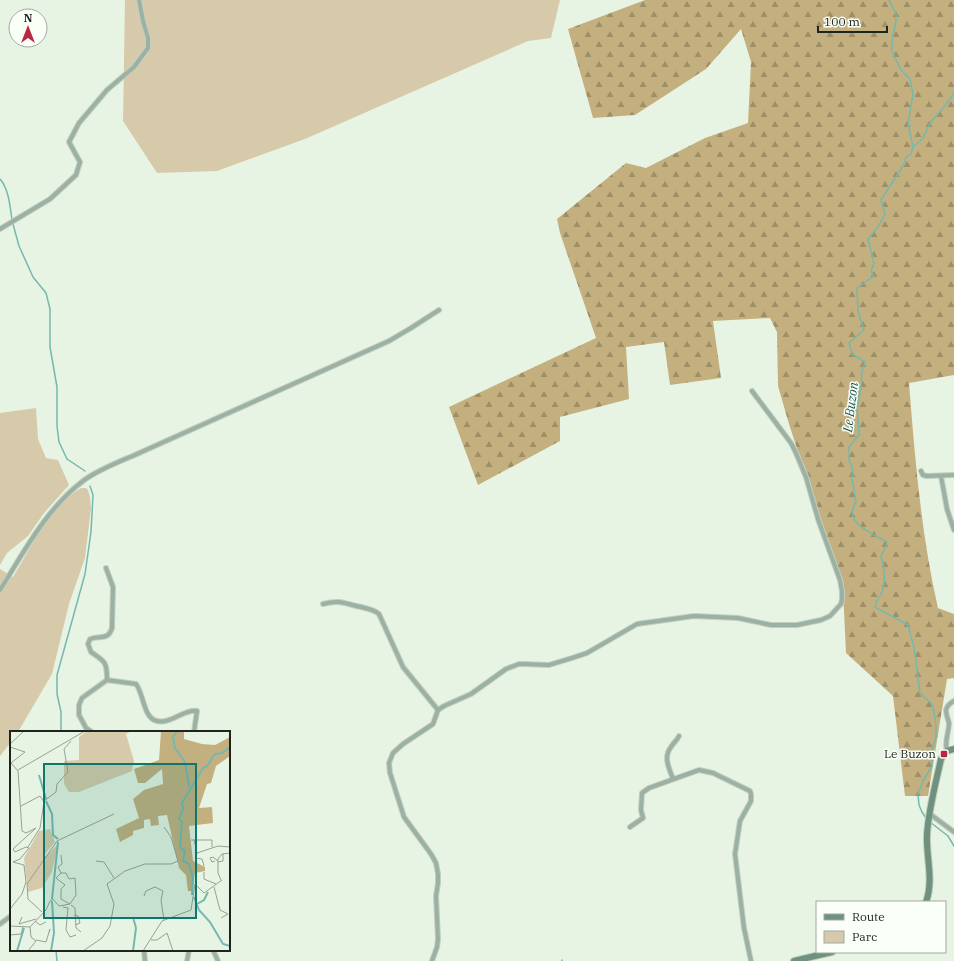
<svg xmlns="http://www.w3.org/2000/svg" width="954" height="961" font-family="'IBM Plex Serif',serif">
	<defs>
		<pattern id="forest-firs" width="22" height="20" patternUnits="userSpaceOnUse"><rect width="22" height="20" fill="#c4b07e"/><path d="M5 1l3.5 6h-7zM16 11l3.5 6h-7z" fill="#9f8f67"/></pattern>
	</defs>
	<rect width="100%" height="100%" fill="#e8f4e3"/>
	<g fill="#d7caab">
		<polygon points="125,0 560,0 551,38 528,41 305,139 217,171 157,173 123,121"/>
		<polygon points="36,408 38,439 46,458 58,460 69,485 44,513 28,536 7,553 0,565 0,413"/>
		<path d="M81 488H86L88 490 90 497 91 508 85 558 69 604 52 674 18 732H11V742L0 756V569L13 577C31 547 50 506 81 488Z"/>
	</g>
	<path fill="url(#forest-firs)" d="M645 0H954V375L909 383C915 458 921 534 938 608L954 614V678L947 679 928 796H905L893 696 846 653 843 589 789 424 778 386 777 332 770 318 713 321 721 378 670 385 664 342 626 347 629 399 560 417V441L478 485 449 407 596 338 560 233 557 219 626 163 646 168 705 138 748 123 751 62 741 29 706 69 635 115 593 118 568 29Z"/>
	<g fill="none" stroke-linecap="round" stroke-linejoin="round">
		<g stroke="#74b8af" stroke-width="1.5">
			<path d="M889 0 896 14V21L892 40V51L901 70 910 79 913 94 908 124 913 147 911 154 906 157 904 164 881 200 885 214 878 227 868 239 874 263 871 271 874 276 857 288 858 311 864 330 849 343 852 354 865 362 862 371 861 388 857 407 859 435 849 447V459L853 471 852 479 856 502C842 523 872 533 887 542L885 549 881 556C884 566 886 583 882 592 879 599 876 599 875 607L908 625 914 647 920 693 931 703 934 711 936 726V737L932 749V766L923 781 918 794 919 805 922 812 926 818"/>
			<polyline points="913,147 923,138 930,123 944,107 954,93"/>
			<path d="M0 179C9 189 10 207 12 220"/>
			<polyline points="13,224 19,246 33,277 46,293 50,309 50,347 57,387 57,426 59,442 67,459 85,471"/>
			<polyline points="61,732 61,712 57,694 57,675 85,574 91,532 93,495 90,486"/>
			<polyline points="930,822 948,836 954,846"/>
			<polyline points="56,950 57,961"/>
			<polyline points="562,960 562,961"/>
		</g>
		<defs>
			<g id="street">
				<polyline points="0,229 50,199 76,175 80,162 69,142 79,123 107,90 134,67 148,48 148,38 143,21 139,0"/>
				<polyline points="921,471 923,475 927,476 954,475"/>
				<polyline points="941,476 947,509 954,530"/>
				<path d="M106 568 113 587 112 628C108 641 100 635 90 639L88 644 91 652C105 662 107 661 107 680"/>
				<path d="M0 590C24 552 46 509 83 481 99 469 119 462 137 454L389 341 411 328 439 310"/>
				<path d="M323 604C341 599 345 604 361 607 368 609 373 609 379 614L403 667 438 710"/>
				<path d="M92 732 86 728 79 715V705L82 698 107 680 136 684C144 694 143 718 157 721 171 724 184 709 197 711L194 732"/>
				<path d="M947 751C944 741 949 733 949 723 948 719 946 715 946 710 947 706 950 703 954 701"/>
				<path d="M673 779C669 768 663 757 671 747 673 743 677 741 679 736"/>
				<polyline points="930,814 954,832"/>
				<polyline points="630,827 643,818 641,810 642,793 649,788 699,770 713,773 750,791 751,794 751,801 740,821 735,854 744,928 751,961"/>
				<polyline points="0,924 11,916"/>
				<polyline points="144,950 145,961"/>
				<polyline points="213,950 218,961"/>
				<polyline points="187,961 189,950"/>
				<polyline points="432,961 437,947 438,939 436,896 438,883 438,874 436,863 431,854 404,817 390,773 389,763 393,753 403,744 433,724 438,710 444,706 471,694 506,669 519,664 524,664 549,665 572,658 587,653 637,624 694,616 738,618 771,625 797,625 821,620 830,616 841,604 842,599 842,591 840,580 818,519 806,477 796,453 791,443 752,391"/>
			</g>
			<g id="secondary">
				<path d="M926 902C934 880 926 857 927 835 928 812 936 782 941 759L947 751 954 749"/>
				<polyline points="794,961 832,952"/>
			</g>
		</defs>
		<use href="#street" stroke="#c4cec0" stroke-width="6"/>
		<use href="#secondary" stroke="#c4cec0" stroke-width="8"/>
		<use href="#street" stroke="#9ab1a4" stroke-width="4"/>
		<use href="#secondary" stroke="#6f927f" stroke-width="6"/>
	</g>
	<rect fill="#b92841" stroke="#fafff8" stroke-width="1.5" x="940" y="750" width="8" height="8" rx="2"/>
	<g text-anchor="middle" stroke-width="3" stroke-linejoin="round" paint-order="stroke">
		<g font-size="12" fill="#1f231e" stroke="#fafff8" text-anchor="end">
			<text x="936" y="758">Le Buzon</text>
		</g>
		<g font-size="13" font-style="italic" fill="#1d5650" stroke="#fafff8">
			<text transform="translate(850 407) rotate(-83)" y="5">Le Buzon</text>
		</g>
	</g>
	<g transform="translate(10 731)">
		<rect width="220" height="220" fill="#e8f4e3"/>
		<path d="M77 0H122L116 3 124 30 122 40 69 61H59L54 53V30L69 29V6ZM40 98 45 111 34 124 36 125 48 113 42 141 32 157 18 161 14 127 29 100Z" fill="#d7caab"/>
		<path d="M151 0H174V8L192 13 205 14 220 6V25L206 35 201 52 197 53 189 77 202 76 203 92 179 95 183 130 195 136V140L185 142 182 160H178L176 144 169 137 157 84 148 85 149 94 141 95 140 88 134 89V97L123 100V104L110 111 106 98 129 87 123 68 134 59 153 53 152 38 135 52H128L124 38 149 29Z" fill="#c4b07e"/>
		<path fill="none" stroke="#74b8af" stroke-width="2" d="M167 0 163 6 165 17 175 31 179 56M29 44 36 68M36 70 42 83 43 104 48 108M182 164 183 147 179 133 173 130 175 120 170 116 172 91 169 88 173 78 172 72 193 37 197 35 205 23 212 22 220 16M184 166 189 179 200 191 213 213 220 215M42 168 48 111M187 173 194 169 198 161M7 220 14 197M41 220 44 202 42 170M123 220 126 197 123 186"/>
		<path fill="none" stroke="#98a094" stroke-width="1" d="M0 13 14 0M0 16 15 21 1 32 8 40 12 100 16 102 26 97 3 118 5 121 16 116 19 117 10 128 3 131 14 134 16 151 12 163 0 178M8 39 75 0M34 70 46 61 47 53 58 41 54 18 61 10M11 75 30 65 34 71 30 97 18 116M181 109H202V116M184 109 187 122M51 124 52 133 48 136 51 142M86 130 94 131 104 147M205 130 202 131 200 127 203 126 208 130M208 131 213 130V123M194 135 192 128 186 127 187 122 208 115 220 116M194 141V148L206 153M51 142H56L59 148 65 147 66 164 60 173M51 142 46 147 55 154 51 158V168L60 173M211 149 208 142V128L212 123 220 122M17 152 18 168 32 181M17 153 47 110 104 83M204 156 210 179 218 183 211 187M134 165 136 160 145 156 153 160 151 169 154 189M61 174 65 177 66 197 71 201M53 176 58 177 56 199 60 206 66 204M64 184 68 185 70 192 65 194M12 186 9 193 26 188M25 190 30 194 36 191M0 195 20 196M0 204 11 203 13 196M26 209 36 211 40 198 39 201M141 209H147L157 202 163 220M18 220 26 210 21 206 20 196 36 179 40 170 43 168 49 175 60 173M73 220 92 207 100 195 104 173 97 153 115 140 135 133H161L168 130 161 106 154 96M133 220 152 190 181 179 185 153 194 162 212 149"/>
		<path fill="#0f766e" fill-opacity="0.15" stroke="#0f766e" stroke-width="2" d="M34 33H186V187H34Z"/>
		<rect width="220" height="220" fill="none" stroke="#1f231e" stroke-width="2"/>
	</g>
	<rect x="816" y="901" width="130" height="52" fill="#fafff8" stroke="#a2a7a1"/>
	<rect x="824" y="914" width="20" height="6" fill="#6f927f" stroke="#a2a7a1"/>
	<text x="852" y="921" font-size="12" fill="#1f231e">Route</text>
	<rect x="824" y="931" width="20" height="12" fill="#d7caab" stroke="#a2a7a1"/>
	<text x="852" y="941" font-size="12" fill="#1f231e">Parc</text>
	<g transform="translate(28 28)"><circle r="19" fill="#fafff8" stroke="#a2a7a1"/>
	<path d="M0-3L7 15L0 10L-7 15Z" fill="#b92841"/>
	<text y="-6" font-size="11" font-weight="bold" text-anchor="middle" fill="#1f231e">N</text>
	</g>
	<path d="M818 26v6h69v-6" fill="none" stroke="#1f231e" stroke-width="2"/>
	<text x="824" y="26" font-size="12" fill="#1f231e" stroke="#fafff8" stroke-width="3" paint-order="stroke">100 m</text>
</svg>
